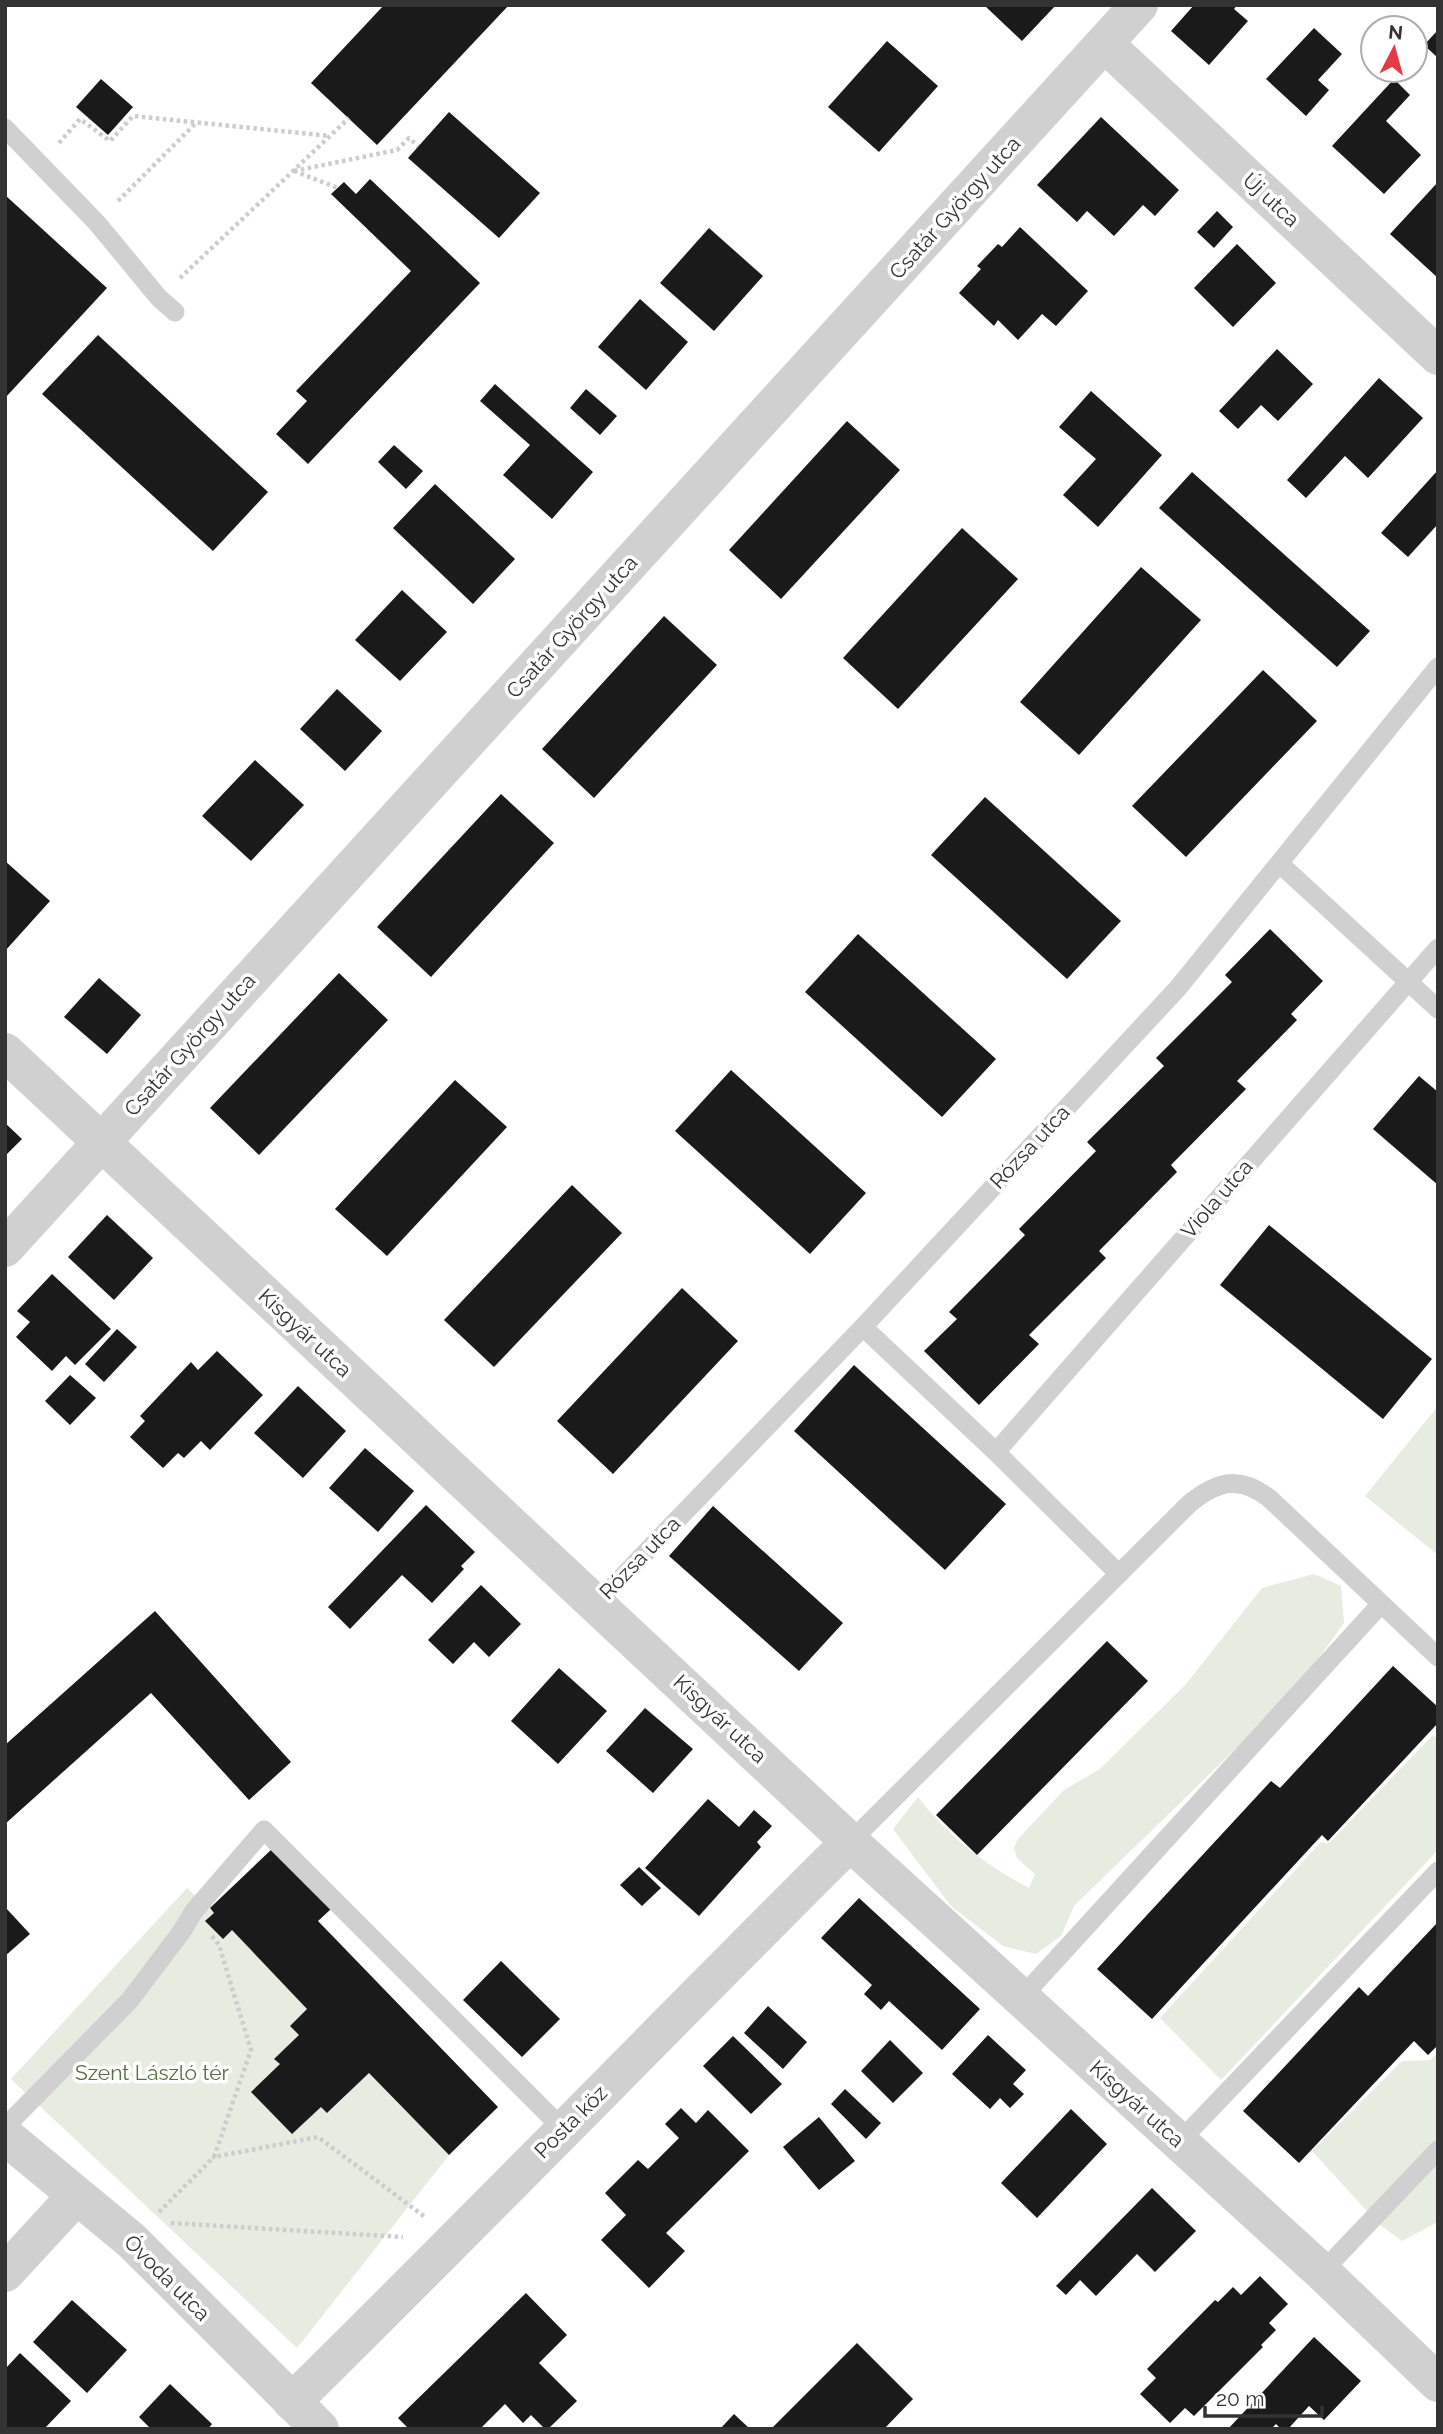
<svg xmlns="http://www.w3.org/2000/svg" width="1443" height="2434" font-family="Raleway,sans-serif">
	<rect width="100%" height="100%" fill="#fff"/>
	<g fill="#e6ecdf">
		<polygon points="1438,1406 1438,1555 1365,1496"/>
		<path d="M1314 1574 1341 1586 1344 1623 1295 1691 1074 1906 1061 1936 1036 1954 1003 1946 951 1906 893 1829 918 1797C950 1838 983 1863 1029 1888L1035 1874 1017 1858 1014 1848 1018 1839 1064 1790 1100 1769 1186 1684 1262 1588Z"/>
		<polygon points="1433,1735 1438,1739 1438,1850 1221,2080 1160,2018 1321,1842 1327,1844 1331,1841"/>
		<polygon points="187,1888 214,1913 206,1921 232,1930 307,2009 290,2026 299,2035 275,2059 280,2064 252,2092 292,2133 321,2107 328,2113 369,2073 449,2155 297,2348 11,2079"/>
		<polygon points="1438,2053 1438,2222 1402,2241 1379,2224 1312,2151 1402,2061 1430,2060"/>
	</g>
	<g fill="#1a1a1a">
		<polygon points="384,5 509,5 377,145 311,83"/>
		<polygon points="984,5 1056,5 1022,41"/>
		<polygon points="1194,5 1237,5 1234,9 1248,21 1209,65 1171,31"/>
		<polygon points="1314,28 1342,54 1318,80 1329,90 1306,116 1266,79"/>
		<polygon points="1438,30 1438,58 1424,45"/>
		<polygon points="887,41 938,86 879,152 828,107"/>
		<polygon points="101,79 133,107 108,135 76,107"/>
		<polygon points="1394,79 1410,95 1386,121 1421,155 1384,194 1332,146"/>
		<polygon points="449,112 540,193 499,238 408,158"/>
		<polygon points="1101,117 1179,190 1155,216 1143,205 1114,236 1087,211 1077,222 1037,185"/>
		<polygon points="370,179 480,283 308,464 276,434 307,401 296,391 411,271 331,194 344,182 356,194"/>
		<polygon points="1438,182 1438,278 1390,234"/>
		<polygon points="5,195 107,288 5,398"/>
		<polygon points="1217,211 1233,227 1214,248 1197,232"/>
		<polygon points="1020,227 1088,291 1056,326 1042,314 1018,340 998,320 994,326 959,293 981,269 977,266 998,244 1002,247"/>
		<polygon points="709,228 763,276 714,331 660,283"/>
		<polygon points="1237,244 1276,283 1233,327 1194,288"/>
		<polygon points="640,299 688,342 646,390 598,347"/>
		<polygon points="98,335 268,492 213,551 42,394"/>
		<polygon points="1277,349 1313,384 1278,421 1261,405 1238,429 1219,411"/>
		<polygon points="1379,378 1423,418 1368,478 1345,456 1306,498 1287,480"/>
		<polygon points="495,384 593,472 552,519 503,475 530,445 480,401"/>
		<polygon points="586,389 617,416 600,435 570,408"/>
		<polygon points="1091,391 1162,455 1098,527 1063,495 1096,459 1059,427"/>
		<polygon points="847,421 900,470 781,599 729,550"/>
		<polygon points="394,445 423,471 406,489 378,462"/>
		<polygon points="1438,470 1438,524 1408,557 1381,533"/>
		<polygon points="1192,472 1370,631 1337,667 1159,508"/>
		<polygon points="435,484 515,559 473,604 393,528"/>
		<polygon points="962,528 1018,579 898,709 843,658"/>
		<polygon points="1141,567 1201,620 1079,755 1020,702"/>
		<polygon points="402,590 447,632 400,681 355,640"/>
		<polygon points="664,616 717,665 594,798 542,749"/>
		<polygon points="1263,670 1317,721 1186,857 1132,806"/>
		<polygon points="337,689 382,731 345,771 300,729"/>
		<polygon points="255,760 304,805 251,861 202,816"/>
		<polygon points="501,794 554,843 431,977 377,927"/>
		<polygon points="985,797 1121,921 1067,979 931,855"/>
		<polygon points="5,861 50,901 5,951"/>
		<polygon points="1270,929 1323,981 1291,1014 1297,1020 1237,1081 1246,1089 1171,1165 1177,1172 1099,1251 1106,1258 1029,1335 1039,1344 979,1405 924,1351 957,1319 949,1312 1025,1235 1019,1229 1096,1151 1087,1142 1164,1066 1156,1058 1232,982 1225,975"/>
		<polygon points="858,934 996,1059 942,1117 805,992"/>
		<polygon points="339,973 388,1020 259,1155 210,1108"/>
		<polygon points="99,978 141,1015 107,1054 64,1017"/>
		<polygon points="731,1070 866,1193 810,1254 675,1131"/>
		<polygon points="1419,1076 1438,1092 1438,1185 1373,1129"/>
		<polygon points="455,1080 507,1127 387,1256 335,1209"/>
		<polygon points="5,1123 22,1139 5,1156"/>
		<polygon points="572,1185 622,1233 494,1367 444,1320"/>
		<polygon points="107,1215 153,1258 114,1300 68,1257"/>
		<polygon points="1269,1225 1432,1359 1383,1419 1220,1285"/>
		<polygon points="52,1274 111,1329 75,1365 66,1356 52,1371 16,1337 30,1322 17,1311"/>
		<polygon points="682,1288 738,1341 613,1474 557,1421"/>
		<polygon points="117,1329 137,1347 104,1382 85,1364"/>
		<polygon points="217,1351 263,1395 210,1450 201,1441 184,1458 178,1453 163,1468 130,1437 145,1421 140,1416 191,1362 198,1370"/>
		<polygon points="854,1365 1006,1504 945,1570 794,1431"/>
		<polygon points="70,1375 96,1398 70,1425 45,1401"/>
		<polygon points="298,1386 346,1431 303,1478 254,1433"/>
		<polygon points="365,1448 414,1491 378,1532 329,1488"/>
		<polygon points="426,1505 475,1552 461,1566 464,1569 432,1603 402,1575 350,1629 328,1607"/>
		<polygon points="713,1506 843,1623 799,1671 669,1556"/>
		<polygon points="481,1585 521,1624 489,1657 474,1642 453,1664 428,1640"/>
		<polygon points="155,1611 291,1762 249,1800 151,1693 5,1824 5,1745"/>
		<polygon points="1107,1641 1148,1681 977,1855 936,1815"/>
		<polygon points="1393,1666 1438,1707 1438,1723 1328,1841 1322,1835 1152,2019 1097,1969 1271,1781 1280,1788"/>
		<polygon points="559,1668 607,1711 558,1764 511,1721"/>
		<polygon points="645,1708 693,1749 653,1793 606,1751"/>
		<polygon points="708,1799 739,1827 754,1810 772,1826 757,1842 761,1847 699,1916 645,1868"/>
		<polygon points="273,1848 331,1909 318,1921 498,2107 449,2155 369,2073 327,2113 321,2107 292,2134 251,2092 280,2064 274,2059 299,2035 290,2026 307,2009 232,1930 223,1939 205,1921 214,1913 210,1908"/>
		<polygon points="639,1867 661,1888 642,1906 620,1885"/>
		<polygon points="859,1898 980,2009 942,2050 889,2001 881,2010 864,1994 872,1985 821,1938"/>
		<polygon points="5,1907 30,1934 5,1956"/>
		<polygon points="1438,1922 1438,2045 1428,2055 1414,2041 1299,2163 1243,2111 1359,1987 1368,1996"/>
		<polygon points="501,1961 560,2019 522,2057 463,2000"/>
		<polygon points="768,2006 807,2042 783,2069 744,2033"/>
		<polygon points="988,2035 1026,2070 1013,2084 1024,2094 1010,2108 1000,2098 990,2109 952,2074"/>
		<polygon points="733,2036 782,2084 751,2114 703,2066"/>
		<polygon points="890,2040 923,2073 893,2103 861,2071"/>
		<polygon points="845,2089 881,2123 866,2139 831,2104"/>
		<polygon points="681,2108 696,2123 708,2110 749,2151 666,2233 685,2251 649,2288 601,2240 626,2215 605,2193 638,2160 648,2169 679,2138 665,2124"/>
		<polygon points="1071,2109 1107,2144 1037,2218 1001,2183"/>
		<polygon points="819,2117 855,2161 819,2190 783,2147"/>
		<polygon points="1152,2188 1196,2231 1155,2272 1137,2254 1096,2296 1080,2280 1066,2295 1056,2286"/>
		<polygon points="1260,2276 1288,2304 1269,2323 1276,2330 1261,2345 1263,2347 1194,2416 1185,2408 1170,2423 1140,2394 1156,2378 1147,2369 1215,2300 1218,2302 1233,2287 1241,2295"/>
		<polygon points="526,2293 567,2335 539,2363 577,2401 548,2429 545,2429 531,2415 523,2423 505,2404 480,2429 409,2429 398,2418"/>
		<polygon points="72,2300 127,2350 87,2393 33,2342"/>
		<polygon points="1314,2337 1361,2381 1324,2420 1309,2406 1288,2429 1281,2429 1276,2424 1271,2429 1228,2429"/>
		<polygon points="857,2343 913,2399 884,2429 771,2429"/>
		<polygon points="20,2353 71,2401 44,2429 5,2429 5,2369"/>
		<polygon points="170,2384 212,2424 208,2429 151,2429 139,2417"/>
		<polygon points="734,2414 750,2429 720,2429"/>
	</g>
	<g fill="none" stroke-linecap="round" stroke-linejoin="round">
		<g stroke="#cdcdcd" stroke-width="4.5" stroke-dasharray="3.5 3.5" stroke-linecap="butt">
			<polyline points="59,143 80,119 110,141 133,116 330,136"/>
			<polyline points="294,171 397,150 409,138 418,146"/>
			<polyline points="294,171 338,188"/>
			<polyline points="118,201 196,123"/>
			<polyline points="180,278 349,118"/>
			<polyline points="212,1936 219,1945 251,2050 214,2157 318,2137 425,2217"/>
			<polyline points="159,2212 214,2157"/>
			<polyline points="171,2223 403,2237"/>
		</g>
		<g stroke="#d0d0d0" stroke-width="19">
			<polyline points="5,128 97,223 159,298 175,312"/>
			<polyline points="1280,864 1438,1009"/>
			<polyline points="863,1327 996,1452 1119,1574"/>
			<polyline points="996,1452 1438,948"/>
			<polyline points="596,1604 863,1327 1178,988 1438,667"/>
			<path d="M850 1842 1190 1503C1218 1481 1239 1475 1269 1498L1438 1657"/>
			<polyline points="1020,1999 1381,1604"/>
			<polyline points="5,2127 130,2000 182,1931 194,1911 264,1830 563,2129"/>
			<polyline points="1179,2142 1438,1871"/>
			<polyline points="1322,2272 1438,2150"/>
		</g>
		<g stroke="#d0d0d0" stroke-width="38">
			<polyline points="1105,44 1438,356"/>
			<polyline points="5,1052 850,1842 1322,2272 1438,2383"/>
			<polyline points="5,1248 1139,5"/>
			<polyline points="5,2136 132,2241 320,2429"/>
			<polyline points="5,2273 76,2196"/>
			<path d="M292 2402C480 2217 663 2028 850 1842"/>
		</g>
	</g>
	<g text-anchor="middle" stroke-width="7" stroke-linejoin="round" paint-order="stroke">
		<g font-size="21" fill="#333" stroke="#fff">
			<text transform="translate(1271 200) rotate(43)" y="7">Új utca</text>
			<text transform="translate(955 208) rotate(-48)" y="7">Csatár György utca</text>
			<text transform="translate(572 627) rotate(-48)" y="7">Csatár György utca</text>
			<text transform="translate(190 1045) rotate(-48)" y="7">Csatár György utca</text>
			<text transform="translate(1030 1147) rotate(-47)" y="7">Rózsa utca</text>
			<text transform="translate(1217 1199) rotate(-49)" y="7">Viola utca</text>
			<text transform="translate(305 1333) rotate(43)" y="7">Kisgyár utca</text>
			<text transform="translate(640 1558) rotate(-46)" y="7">Rózsa utca</text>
			<text transform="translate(720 1719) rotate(43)" y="7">Kisgyár utca</text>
			<text transform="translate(1137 2104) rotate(42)" y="7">Kisgyár utca</text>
			<text transform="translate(571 2122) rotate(-45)" y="7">Posta köz</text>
			<text transform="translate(167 2278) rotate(45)" y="7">Óvoda utca</text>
		</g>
		<g font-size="21" fill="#56703f" stroke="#fff">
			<text x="152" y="2080">Szent László tér</text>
		</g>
	</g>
	<rect width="1443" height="2434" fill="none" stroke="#333333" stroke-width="14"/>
	<g transform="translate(1394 49) rotate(6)"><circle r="33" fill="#ffffff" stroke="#adadad" stroke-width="2"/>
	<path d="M0-5L12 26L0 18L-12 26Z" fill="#e63946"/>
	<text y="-10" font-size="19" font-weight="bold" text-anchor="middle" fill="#333333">N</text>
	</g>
	<path d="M1205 2406v10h117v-10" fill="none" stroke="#333333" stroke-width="3.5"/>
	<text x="1216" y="2406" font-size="21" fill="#333333" stroke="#ffffff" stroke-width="5" paint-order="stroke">20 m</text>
</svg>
